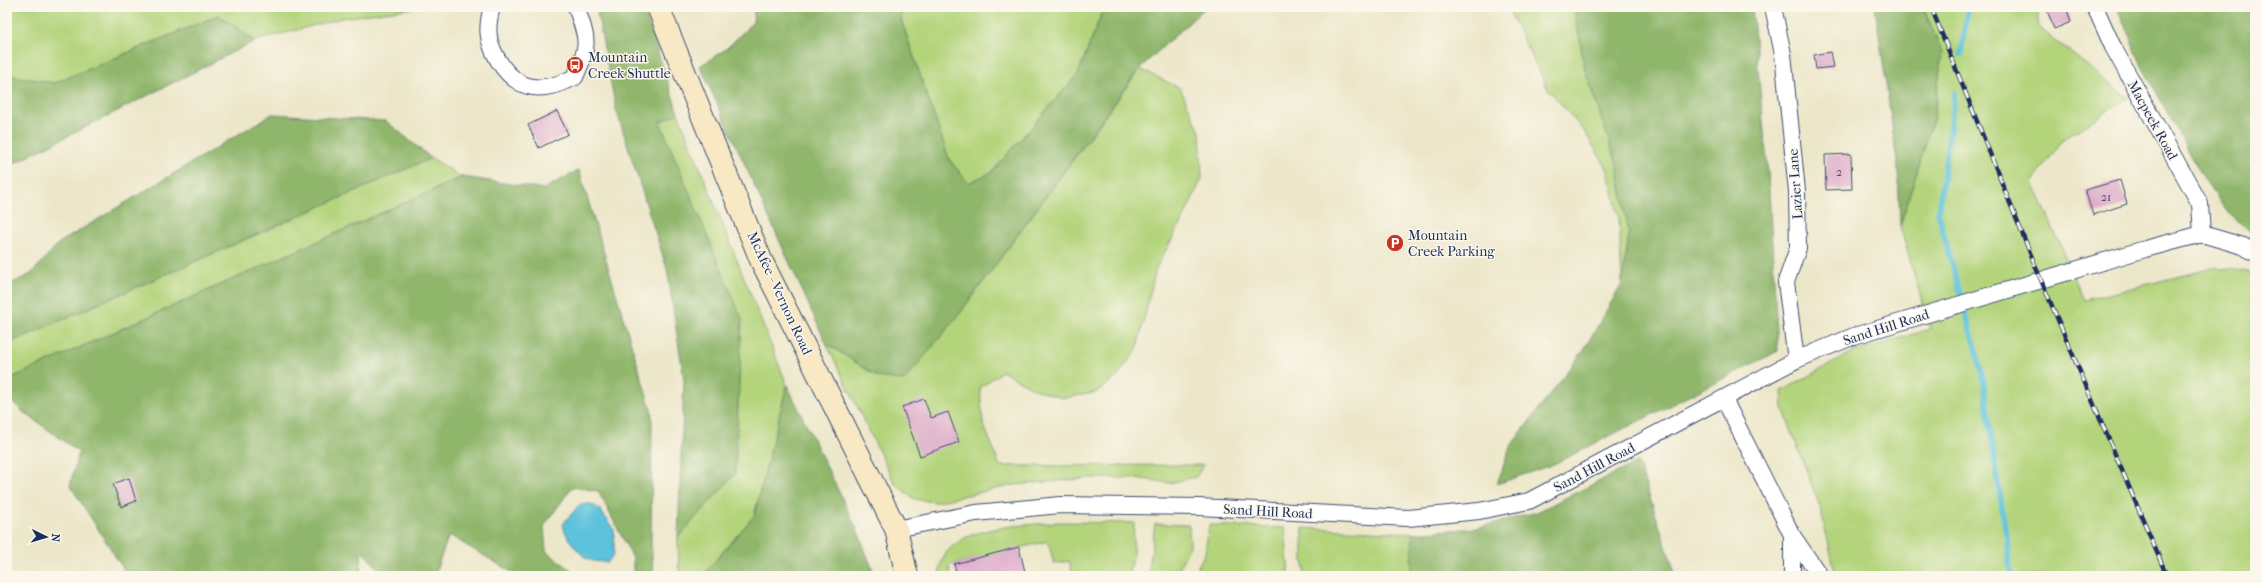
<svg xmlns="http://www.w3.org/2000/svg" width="2262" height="583" font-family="'IM FELL French Canon',serif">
	<rect width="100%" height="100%" fill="#fbf7ec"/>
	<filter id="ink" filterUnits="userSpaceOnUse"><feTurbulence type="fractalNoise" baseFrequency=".025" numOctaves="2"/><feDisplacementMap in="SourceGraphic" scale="8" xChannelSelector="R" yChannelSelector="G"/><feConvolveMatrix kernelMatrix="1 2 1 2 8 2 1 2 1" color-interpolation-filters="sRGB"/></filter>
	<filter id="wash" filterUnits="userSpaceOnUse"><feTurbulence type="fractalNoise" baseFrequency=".012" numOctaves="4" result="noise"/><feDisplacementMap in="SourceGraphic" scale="16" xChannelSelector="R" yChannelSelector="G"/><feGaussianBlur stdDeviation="0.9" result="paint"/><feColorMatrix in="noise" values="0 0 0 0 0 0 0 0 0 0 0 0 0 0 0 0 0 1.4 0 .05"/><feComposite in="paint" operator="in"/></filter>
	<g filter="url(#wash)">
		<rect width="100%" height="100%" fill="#ede7ca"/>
		<g fill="#b4d47b" stroke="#68826c">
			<polygon points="7,7 421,7 342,18 255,41 219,15 54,83 7,75"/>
			<polygon points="902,7 1104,7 1078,74 992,172 968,183 949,159 901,19"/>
			<polygon points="1507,7 1574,7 1585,70 1617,164 1629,234 1622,285 1619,218 1607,168 1584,131 1548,89"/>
			<polygon points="1923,7 2038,7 2038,27 2128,98 2063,139 2033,182 2084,300 2217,267 2255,273 2255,576 1836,576 1820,507 1783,408 1782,391 1849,354 1930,329 1900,226 1934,117 1942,52"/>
			<polygon points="1140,69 1180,88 1200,132 1202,178 1184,217 1156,268 1137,349 1117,377 1095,393 1062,398 1034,389 1002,371 980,388 983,423 1000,466 1204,465 1196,477 1170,483 1136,478 1091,478 1014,485 935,502 914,499 895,484 826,343 878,377 958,316"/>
			<polygon points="678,113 787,385 754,516 702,576 679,576 678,537 735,474 660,122"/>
			<polygon points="431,158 462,177 7,380 7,344"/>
			<path d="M1058 522 1134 523 1133 555 1129 576H1073L1069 561 1054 564 1048 541 954 564 949 566 951 576H939C941 523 1019 527 1058 522Z"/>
			<polygon points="1155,524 1189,525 1190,546 1175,576 1148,576"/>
			<polygon points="1209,525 1285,528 1289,576 1193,576 1205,553"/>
			<polygon points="1303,528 1413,533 1411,576 1306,576 1303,560"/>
		</g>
		<g fill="#8fb66b" stroke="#557264">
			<polygon points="596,7 643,7 678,113 660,122 742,319 735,474 678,537 684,380 667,269 616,109"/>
			<polygon points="754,7 902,7 901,20 949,159 968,183 992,172 1078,74 1104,7 1206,7 1139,69 958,316 904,381 878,377 826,343 700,66 726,49 753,22"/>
			<polygon points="1574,7 1752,7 1768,173 1778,351 1554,464 1497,484 1510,447 1583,351 1622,284 1629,233 1617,164 1585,70"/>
			<polygon points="1875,7 1923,7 1942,52 1934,117 1900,226 1898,168"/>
			<polygon points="2117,7 2255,7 2255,235 2228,213 2204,179 2142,66"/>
			<polygon points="219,15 255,41 7,167 7,75 55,83"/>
			<polygon points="272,114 386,121 431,158 7,344 7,286 31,274 59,243"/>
			<polygon points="579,170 652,413 651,546 654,576 633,576 633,558 598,491 572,487 544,526 546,551 579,576 515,576 515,574 449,535 434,576 386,576 361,551 362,576 128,576 70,485 79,452 22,411 7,397 7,380 462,177 544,189"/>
			<polygon points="787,385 856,527 875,576 702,576 754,516"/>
			<polygon points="1638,462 1676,576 1411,576 1413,533 1477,528 1537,512"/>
		</g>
		<path fill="#5dc2db" stroke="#3c789c" d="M580 504H592L600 510 614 530V554L608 562C601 562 593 562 586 558 577 551 564 535 563 524Z"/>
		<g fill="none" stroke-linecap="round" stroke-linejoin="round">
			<g stroke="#5dc2db" stroke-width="5.5">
				<polyline points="1961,54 1968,7"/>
				<polyline points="1955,93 1938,213 1982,373 2012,576"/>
			</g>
		</g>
		<g id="blocks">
			<g fill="#deabc9">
				<polygon points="2046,7 2066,7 2071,22 2054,29"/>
				<polygon points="1830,52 1833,67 1816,69 1814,55"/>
				<polygon points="557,111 568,134 539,148 528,125"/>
				<polygon points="1851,154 1852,189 1826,190 1825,155"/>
				<polygon points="2120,180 2127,204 2093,215 2085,190"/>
				<polygon points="924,399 931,418 948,412 959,442 920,456 902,407"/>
				<polygon points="129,478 136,501 121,507 113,484"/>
				<polygon points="1019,547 1026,576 957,576 954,564"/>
			</g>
		</g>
	</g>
	<g filter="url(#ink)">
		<use href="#blocks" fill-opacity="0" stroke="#3a4b6e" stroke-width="1"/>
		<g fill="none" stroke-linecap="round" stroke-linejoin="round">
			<defs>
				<g id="minor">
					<path d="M492 7C486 28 487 41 498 60 518 93 543 93 575 77 590 44 588 40 576 7"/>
					<polyline points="1773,7 1783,54 1797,191 1798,248 1786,282 1796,360"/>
					<polyline points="2095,7 2113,47 2200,204 2202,234"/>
					<polyline points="1724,399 1792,535 1820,576"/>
					<polyline points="896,529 976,513 1060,505 1199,507 1408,518 1479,511 1529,501 1796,360 1854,336 2145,249 2202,234 2243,246 2255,253"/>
					<polyline points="1792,535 1792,576"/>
				</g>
				<polyline id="secondary" points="658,7 761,260 896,529 907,576"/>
			</defs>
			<use href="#minor" stroke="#3a4b6e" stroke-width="18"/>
			<use href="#secondary" stroke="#3a4b6e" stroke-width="24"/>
			<use href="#minor" stroke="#fff" stroke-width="16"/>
			<use href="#secondary" stroke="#f8e8c3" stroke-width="22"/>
			<defs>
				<polyline id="rail" points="1931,7 2041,280 2167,576"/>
			</defs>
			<use href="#rail" stroke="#1b2f5e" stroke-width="4.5"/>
			<use href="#rail" stroke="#fbf7ec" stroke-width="3" stroke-dasharray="9" stroke-linecap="butt"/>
		</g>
	</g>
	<defs>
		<symbol id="bus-disc" viewBox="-11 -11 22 22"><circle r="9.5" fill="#c8321e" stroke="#fbf7ec"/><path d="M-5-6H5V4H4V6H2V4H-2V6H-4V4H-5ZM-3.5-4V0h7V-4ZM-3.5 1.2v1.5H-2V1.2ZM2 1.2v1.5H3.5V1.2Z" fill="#fff"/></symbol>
		<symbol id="parking-disc" viewBox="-11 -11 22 22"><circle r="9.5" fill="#c8321e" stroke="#fbf7ec"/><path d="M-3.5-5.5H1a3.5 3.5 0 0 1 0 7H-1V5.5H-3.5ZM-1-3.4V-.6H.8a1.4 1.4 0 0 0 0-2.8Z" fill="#fff"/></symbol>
	</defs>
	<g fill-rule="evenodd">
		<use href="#bus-disc" x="565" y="55" width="20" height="20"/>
		<use href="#parking-disc" x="1385" y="233" width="20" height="20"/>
	</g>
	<g text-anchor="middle" stroke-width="3" stroke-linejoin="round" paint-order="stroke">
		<g font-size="12" fill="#4c4e79">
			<text x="1839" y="176">2</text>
			<text x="2106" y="201">21</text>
		</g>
		<g font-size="14" fill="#1b2f5e" stroke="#fbf7ec" text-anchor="start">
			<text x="588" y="62">Mountain<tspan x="588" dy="16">Creek Shuttle</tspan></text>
			<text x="1408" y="240">Mountain<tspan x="1408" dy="16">Creek Parking</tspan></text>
		</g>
		<g font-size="14" fill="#1b2f5e" stroke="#fbf7ec">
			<text transform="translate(2153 120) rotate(61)" y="5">Macpeek Road</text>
			<text transform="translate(1795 184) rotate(-94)" y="5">Lazier Lane</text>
			<text transform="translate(780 293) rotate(65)" y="5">McAfee - Vernon Road</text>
			<text transform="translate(1886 327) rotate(-18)" y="5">Sand Hill Road</text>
			<text transform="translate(1594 467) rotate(-28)" y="5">Sand Hill Road</text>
			<text transform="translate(1268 511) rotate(3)" y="5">Sand Hill Road</text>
		</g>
	</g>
	<rect width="2262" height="583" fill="none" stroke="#fbf7ec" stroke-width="24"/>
	<g transform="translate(46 537) rotate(95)" stroke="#fbf7ec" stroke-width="3" paint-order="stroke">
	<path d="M0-3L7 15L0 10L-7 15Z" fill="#1b2f5e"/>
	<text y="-6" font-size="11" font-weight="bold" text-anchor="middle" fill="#1b2f5e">N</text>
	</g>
</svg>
